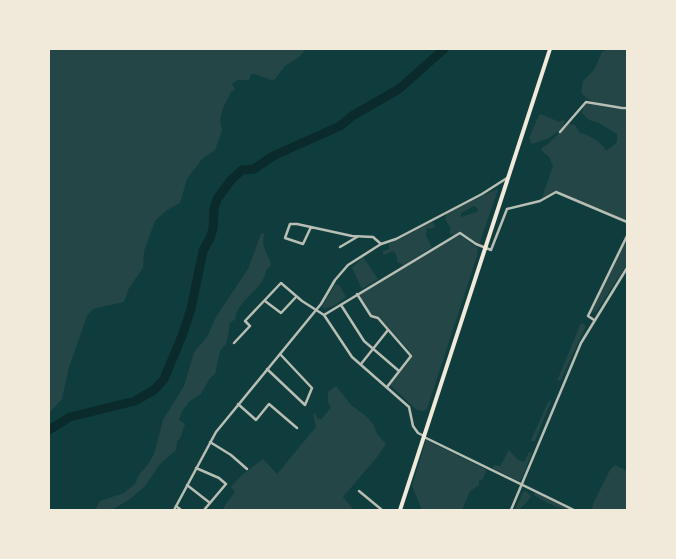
<svg xmlns="http://www.w3.org/2000/svg" width="676" height="559" font-family="'Space Grotesk',sans-serif">
	<rect width="100%" height="100%" fill="#0f3d3e"/>
	<g fill="#244646" fill-rule="evenodd">
		<polygon points="49,49 306,49 299,57 285,66 275,79 272,80 254,74 251,74 249,80 237,80 232,84 235,90 231,92 223,108 220,120 222,131 215,150 202,159 187,179 180,203 167,210 155,221 144,251 143,268 129,288 124,302 93,309 87,316 69,367 62,399 49,413"/>
		<path d="M608 49 627 50V105C613 108 589 105 581 92L583 81 594 70 602 52Z"/>
		<path d="M588 103 616 109H627V221L556 191 542 198 553 166 549 157 541 150 543 147 548 144 569 124 575 125 580 133C590 135 602 142 606 151L617 142V134L599 123 589 120 582 113 584 106Z"/>
		<polygon points="541,114 559,122 564,119 565,122 560,130 549,138 532,144 529,138 539,115"/>
		<path d="M497 189 498 190C492 208 485 225 480 243H477L463 233 454 235 450 234V227L445 219 447 213ZM474 206 478 209 477 212 461 217V213Z"/>
		<polygon points="430,223 434,223 435,227 432,229 427,228 426,236 432,247 404,265 397,262 397,257 394,251 383,255 383,251 389,249 389,244"/>
		<path d="M264 233 263 244 271 264 270 267 266 270C264 290 236 300 235 320L230 322 228 336 226 344 220 351 215 374 210 378 201 394 190 401 182 411 179 420 185 424 181 436 177 442 176 450 160 464 145 486 130 499 112 510H95L100 501 124 493 130 488 135 484 138 476 149 463 154 454 163 420 184 386 194 352 207 337 216 317 248 269 261 234Z"/>
		<polygon points="459,235 478,248 477,256 427,409 423,411 417,410 390,385 413,355 379,317 371,315 359,294"/>
		<polygon points="627,238 627,264 596,312 591,313"/>
		<polygon points="363,257 378,279 362,289 352,268"/>
		<polygon points="335,284 339,285 346,297 335,305 324,309 322,307"/>
		<polygon points="582,323 586,326 561,380 557,381 580,325"/>
		<path d="M336 386 351 405 366 416 373 424 377 434 386 444 377 457 343 497 354 510H223C225 502 232 498 235 491L231 487 242 475 263 459 277 474 316 427 313 414 315 413 317 418 321 420 331 407 328 403V392Z"/>
		<polygon points="552,399 535,441 532,441 531,440 548,402"/>
		<polygon points="426,440 485,469 486,472 482,480 479,480 479,485 470,491 462,510 422,510 412,486"/>
		<polygon points="509,450 518,460 524,462 529,452 532,452 522,478 519,481 494,469 493,467 495,465 500,466"/>
		<polygon points="615,465 627,471 627,510 592,510 593,504 610,470"/>
		<path d="M526 491 531 496C529 501 523 505 519 510H515L523 492Z"/>
		<path d="M535 492 571 510C560 510 543 501 534 495Z"/>
	</g>
	<g fill="none" stroke-linecap="round" stroke-linejoin="round">
		<polyline stroke="#0a2a2b" stroke-width="9" points="49,430 70,417 135,401 154,390 164,379 182,336 191,309 203,251 210,238 213,229 214,209 217,199 231,180 242,170 254,169 273,156 340,126 352,116 399,89 444,49"/>
		<g stroke="#b8beb3" stroke-width="2.5">
			<polyline points="560,132 586,102 622,108 627,108"/>
			<polyline points="311,227 303,244 285,238 290,224 297,224 352,236 373,237 381,244"/>
			<polyline points="340,247 357,237"/>
			<polyline points="357,294 371,316 378,318 411,356 387,387"/>
			<polyline points="265,301 281,313 296,297"/>
			<polyline points="341,305 364,341 399,371"/>
			<polyline points="324,315 352,357 409,407 413,426 418,433 424,436"/>
			<polyline points="594,320 588,316 627,236"/>
			<polyline points="234,343 250,326 245,321 281,283 302,301 324,315 460,233 476,244 491,250 507,209 540,201 556,192 627,222"/>
			<polyline points="361,364 388,330"/>
			<polyline points="267,369 305,405 312,388 280,354"/>
			<polyline points="238,404 256,420 269,404 297,428"/>
			<polyline points="424,437 574,510"/>
			<polyline points="210,442 231,455 247,469"/>
			<polyline points="196,468 219,478 226,484 204,510"/>
			<polyline points="187,485 210,503"/>
			<polyline points="359,491 382,510"/>
			<polyline points="176,506 181,510"/>
			<polyline points="174,510 216,432 321,304 335,280 348,265 381,244 396,239 482,194 507,178"/>
			<polyline points="511,510 581,343 627,268"/>
		</g>
		<polyline stroke="#f1e9da" stroke-width="4" points="400,510 550,49"/>
	</g>
	<rect width="676" height="559" fill="none" stroke="#f1e9da" stroke-width="100"/>
</svg>
